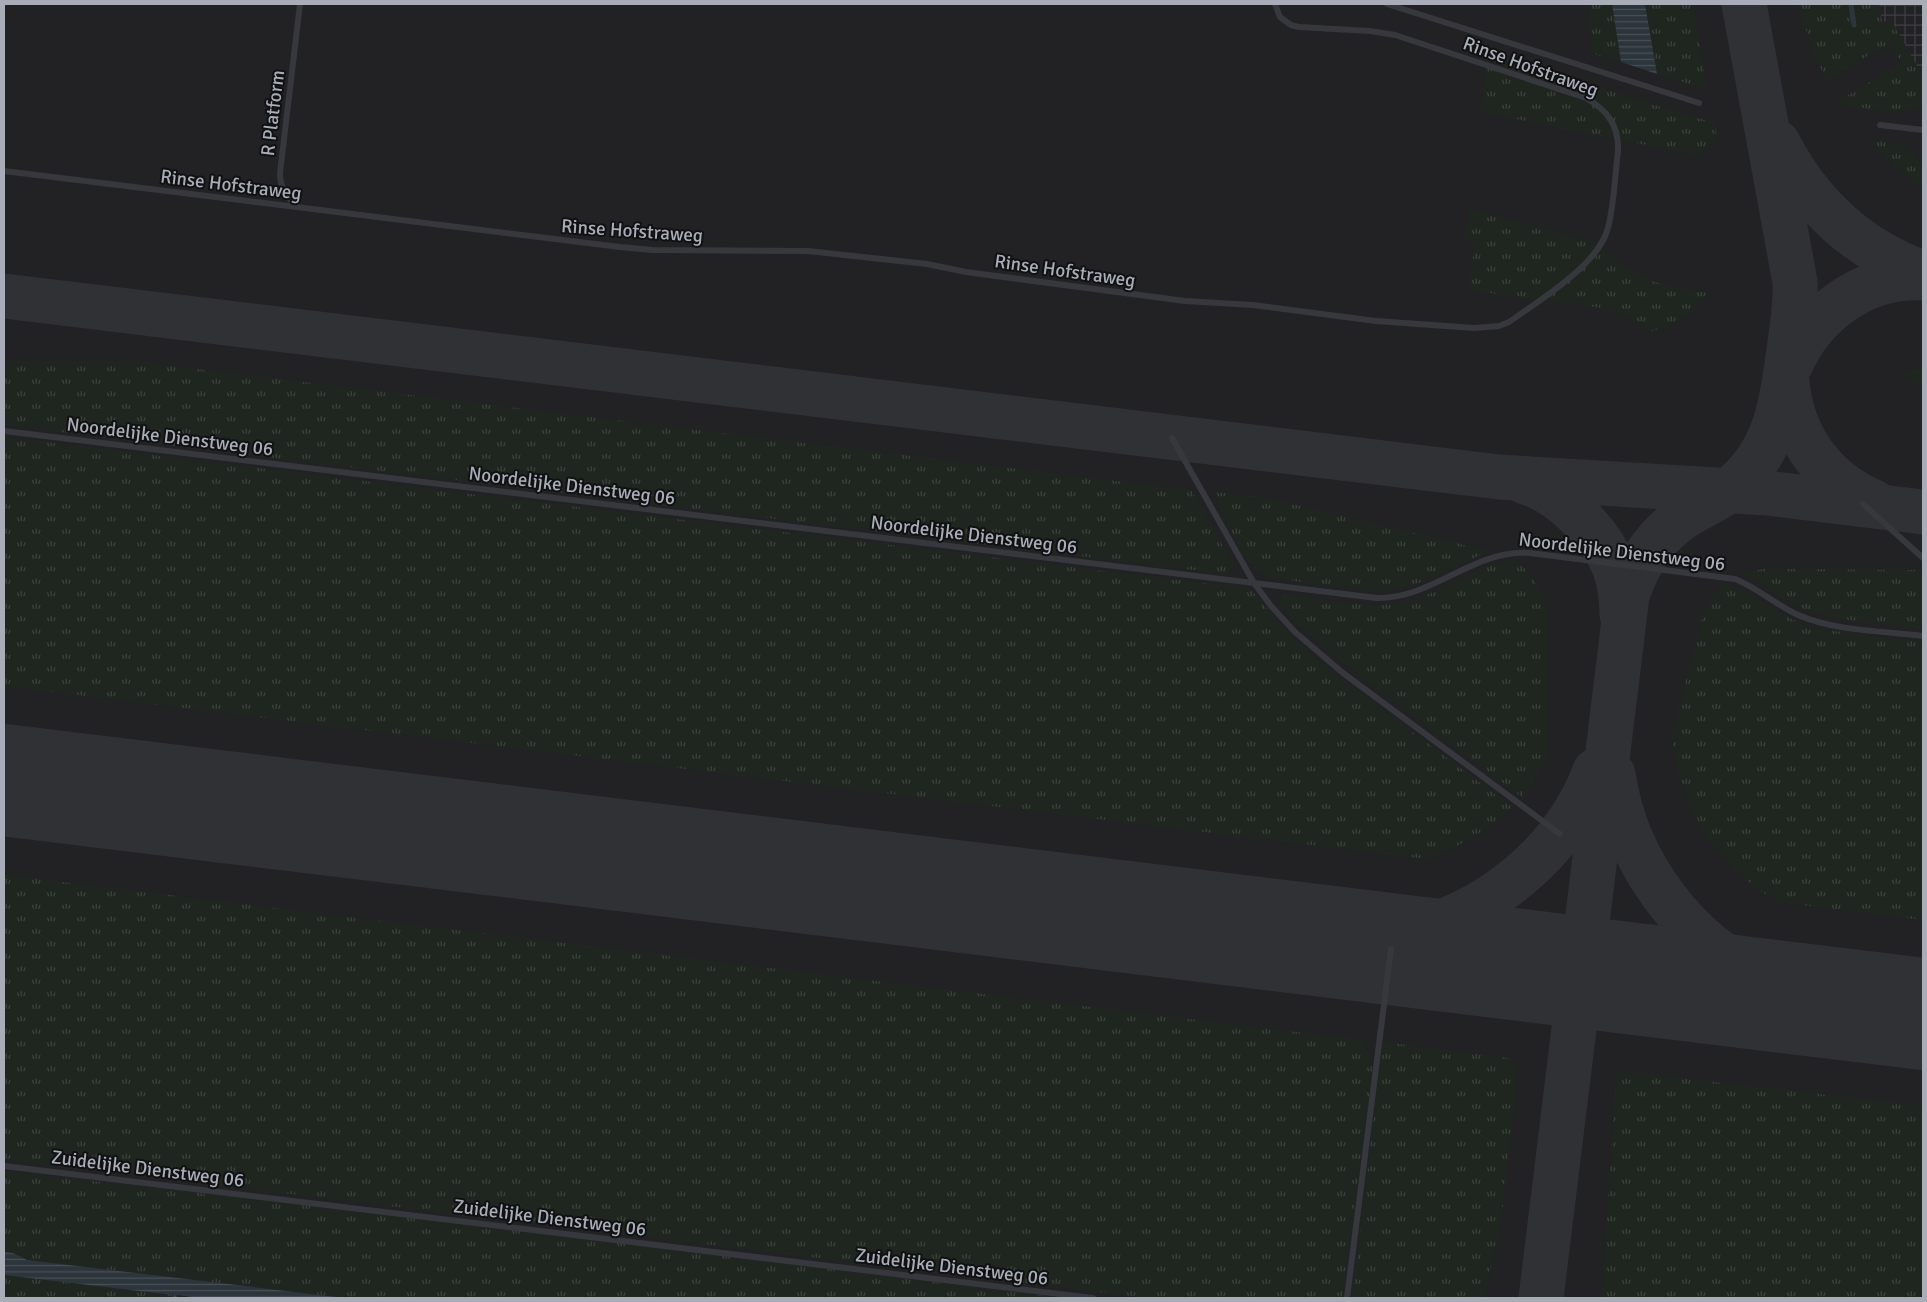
<svg xmlns="http://www.w3.org/2000/svg" width="1927" height="1302" font-family="Signika,sans-serif">
	<defs>
		<pattern id="industrial-grid" width="8" height="8" patternUnits="userSpaceOnUse" patternTransform="scale(1.25)"><rect width="8" height="8" fill="#222225"/><path d="M0 4h8M4 0v8" fill="none" stroke="#3f3f43"/></pattern>
		<pattern id="grass-tufts" width="24" height="20" patternUnits="userSpaceOnUse" patternTransform="scale(1.25)"><rect width="24" height="20" fill="#1e261f"/><path d="M3 7l-1-3M5 7V3M7 7l1-3M15 17l-1-3M17 17v-4M19 17l1-3" fill="none" stroke="#3c433d"/></pattern>
		<pattern id="water-rules" width="6" height="5" patternUnits="userSpaceOnUse" patternTransform="scale(1.25)"><rect width="6" height="5" fill="#2c353c"/><path d="M0 2.5h6" fill="none" stroke="#485056"/></pattern>
	</defs>
	<rect width="100%" height="100%" fill="#161618"/>
	<rect fill="#222225" x="4" y="4" width="1919" height="1294"/>
	<polygon fill="url(#industrial-grid)" points="1879,4 1923,4 1923,77 1892,21 1882,22"/>
	<g fill="url(#grass-tufts)">
		<polygon points="1587,4 1612,4 1621,62 1594,54"/>
		<polygon points="1645,4 1693,4 1707,89 1657,74"/>
		<path d="M1797 4H1879L1882 22 1891 21 1923 77V103C1902 119 1864 107 1840 104L1838 101 1902 63 1890 43 1826 80 1816 58Z"/>
		<polygon points="1487,52 1696,118 1715,122 1717,138 1697,155 1481,112"/>
		<polygon points="1869,140 1894,143 1913,153 1923,167 1923,189 1893,164"/>
		<path d="M1469 209 1596 243 1622 266 1652 281 1671 287 1708 293C1692 313 1673 327 1648 332L1641 323 1610 309 1469 290 1475 243 1465 241Z"/>
		<polygon points="4,361 131,361 1191,490 1233,564 1228,574 4,425"/>
		<polygon points="1923,368 1923,393 1905,374"/>
		<path d="M4 437 1251 589 1280 625 1316 659 1512 807C1485 832 1461 846 1427 859L4 686Z"/>
		<path d="M1214 492 1268 498 1489 551 1425 581 1389 591 1364 590 1271 578C1245 571 1225 516 1214 492Z"/>
		<path d="M1515 559C1532 575 1542 588 1547 611V757L1522 797 1339 660 1296 623 1279 602 1286 594C1324 599 1366 610 1404 602 1429 597 1451 582 1475 572 1488 566 1501 563 1515 559Z"/>
		<polygon points="1764,569 1923,570 1923,629 1834,618 1804,609 1775,593 1758,581 1740,573"/>
		<polygon points="1723,583 1750,594 1769,606 1804,626 1826,630 1923,642 1923,920 1778,902 1754,887 1709,841 1692,809 1676,768 1672,735 1702,618 1708,604"/>
		<polygon points="4,875 1362,1040 1371,1059 1372,1072 1342,1298 1148,1298 4,1159"/>
		<path d="M1383 1042 1508 1058C1516 1064 1516 1069 1517 1079L1501 1222 1484 1298H1352Z"/>
		<polygon points="1620,1071 1923,1106 1923,1298 1602,1298 1616,1078"/>
		<polygon points="4,1171 445,1221 1062,1298 345,1298 27,1260 13,1253 4,1252"/>
		<polygon points="4,1275 174,1295 173,1298 4,1298"/>
	</g>
	<g fill="url(#water-rules)">
		<polygon points="1612,4 1645,4 1657,74 1621,62"/>
		<polygon points="4,1252 13,1253 27,1260 345,1298 201,1298 177,1295 176,1298 173,1298 173,1295 4,1275"/>
	</g>
	<g fill="none" stroke-linecap="round" stroke-linejoin="round">
		<polyline stroke="#2c353c" stroke-width="5" points="1851,4 1854,25"/>
		<g stroke="#303135" stroke-width="45">
			<path d="M1778 143C1809 204 1858 250 1923 273"/>
			<polyline points="4,296 1499,477 1767,493 1923,512"/>
			<path d="M1791 364C1813 313 1866 274 1923 278"/>
			<path d="M1787 381C1791 435 1823 481 1874 502"/>
			<path d="M1525 482C1561 492 1602 534 1615 569 1620 584 1622 599 1622 615"/>
			<path d="M1613 774C1626 864 1687 945 1770 982 1791 992 1813 997 1835 1003"/>
			<path d="M1327 941C1353 939 1378 939 1403 933 1488 915 1564 853 1595 771"/>
			<path d="M1541 1298 1627 596C1638 561 1658 532 1690 513 1703 505 1717 500 1729 490 1776 453 1781 406 1789 350 1792 328 1796 305 1795 282L1744 4"/>
		</g>
		<polyline stroke="#303135" stroke-width="112" points="4,780 1923,1014"/>
		<g stroke="#37383d" stroke-width="6">
			<polyline points="1387,4 1699,103"/>
			<polyline points="1880,125 1923,130"/>
			<path d="M4 171 620 247 652 250 808 251 927 264 966 272 1185 301 1253 305 1376 321 1474 328 1499 326 1509 322C1539 301 1596 266 1607 231 1614 210 1615 174 1618 151 1619 125 1607 110 1586 98L1395 35 1370 31 1299 27 1291 25 1280 17 1275 4"/>
			<path d="M299 207C287 199 280 188 280 173L300 4"/>
			<path d="M4 431 1377 598C1433 599 1473 549 1530 553L1735 579C1758 588 1776 605 1798 615 1835 631 1883 631 1923 636"/>
			<polyline points="1172,438 1254,583 1271,606 1295,632 1343,673 1560,834"/>
			<polyline points="1863,504 1923,558"/>
			<polyline points="4,1166 1093,1298"/>
			<polyline points="1347,1298 1391,949"/>
		</g>
	</g>
	<g text-anchor="middle" stroke-width="4" stroke-linejoin="round" paint-order="stroke">
		<g font-size="19" fill="#a8adb8" stroke="#111113">
			<text transform="translate(1531 66) rotate(20)" y="7">Rinse Hofstraweg</text>
			<text transform="translate(272 113) rotate(-83)" y="7">R Platform</text>
			<text transform="translate(231 184) rotate(7)" y="7">Rinse Hofstraweg</text>
			<text transform="translate(632 230) rotate(4)" y="7">Rinse Hofstraweg</text>
			<text transform="translate(1065 270) rotate(8)" y="7">Rinse Hofstraweg</text>
			<text transform="translate(170 436) rotate(7)" y="7">Noordelijke Dienstweg 06</text>
			<text transform="translate(572 485) rotate(7)" y="7">Noordelijke Dienstweg 06</text>
			<text transform="translate(974 534) rotate(7)" y="7">Noordelijke Dienstweg 06</text>
			<text transform="translate(1622 551) rotate(7)" y="7">Noordelijke Dienstweg 06</text>
			<text transform="translate(148 1168) rotate(7)" y="7">Zuidelijke Dienstweg 06</text>
			<text transform="translate(550 1217) rotate(7)" y="7">Zuidelijke Dienstweg 06</text>
			<text transform="translate(952 1266) rotate(7)" y="7">Zuidelijke Dienstweg 06</text>
		</g>
	</g>
	<rect width="1927" height="1302" fill="none" stroke="#a8adb8" stroke-width="10"/>
</svg>
